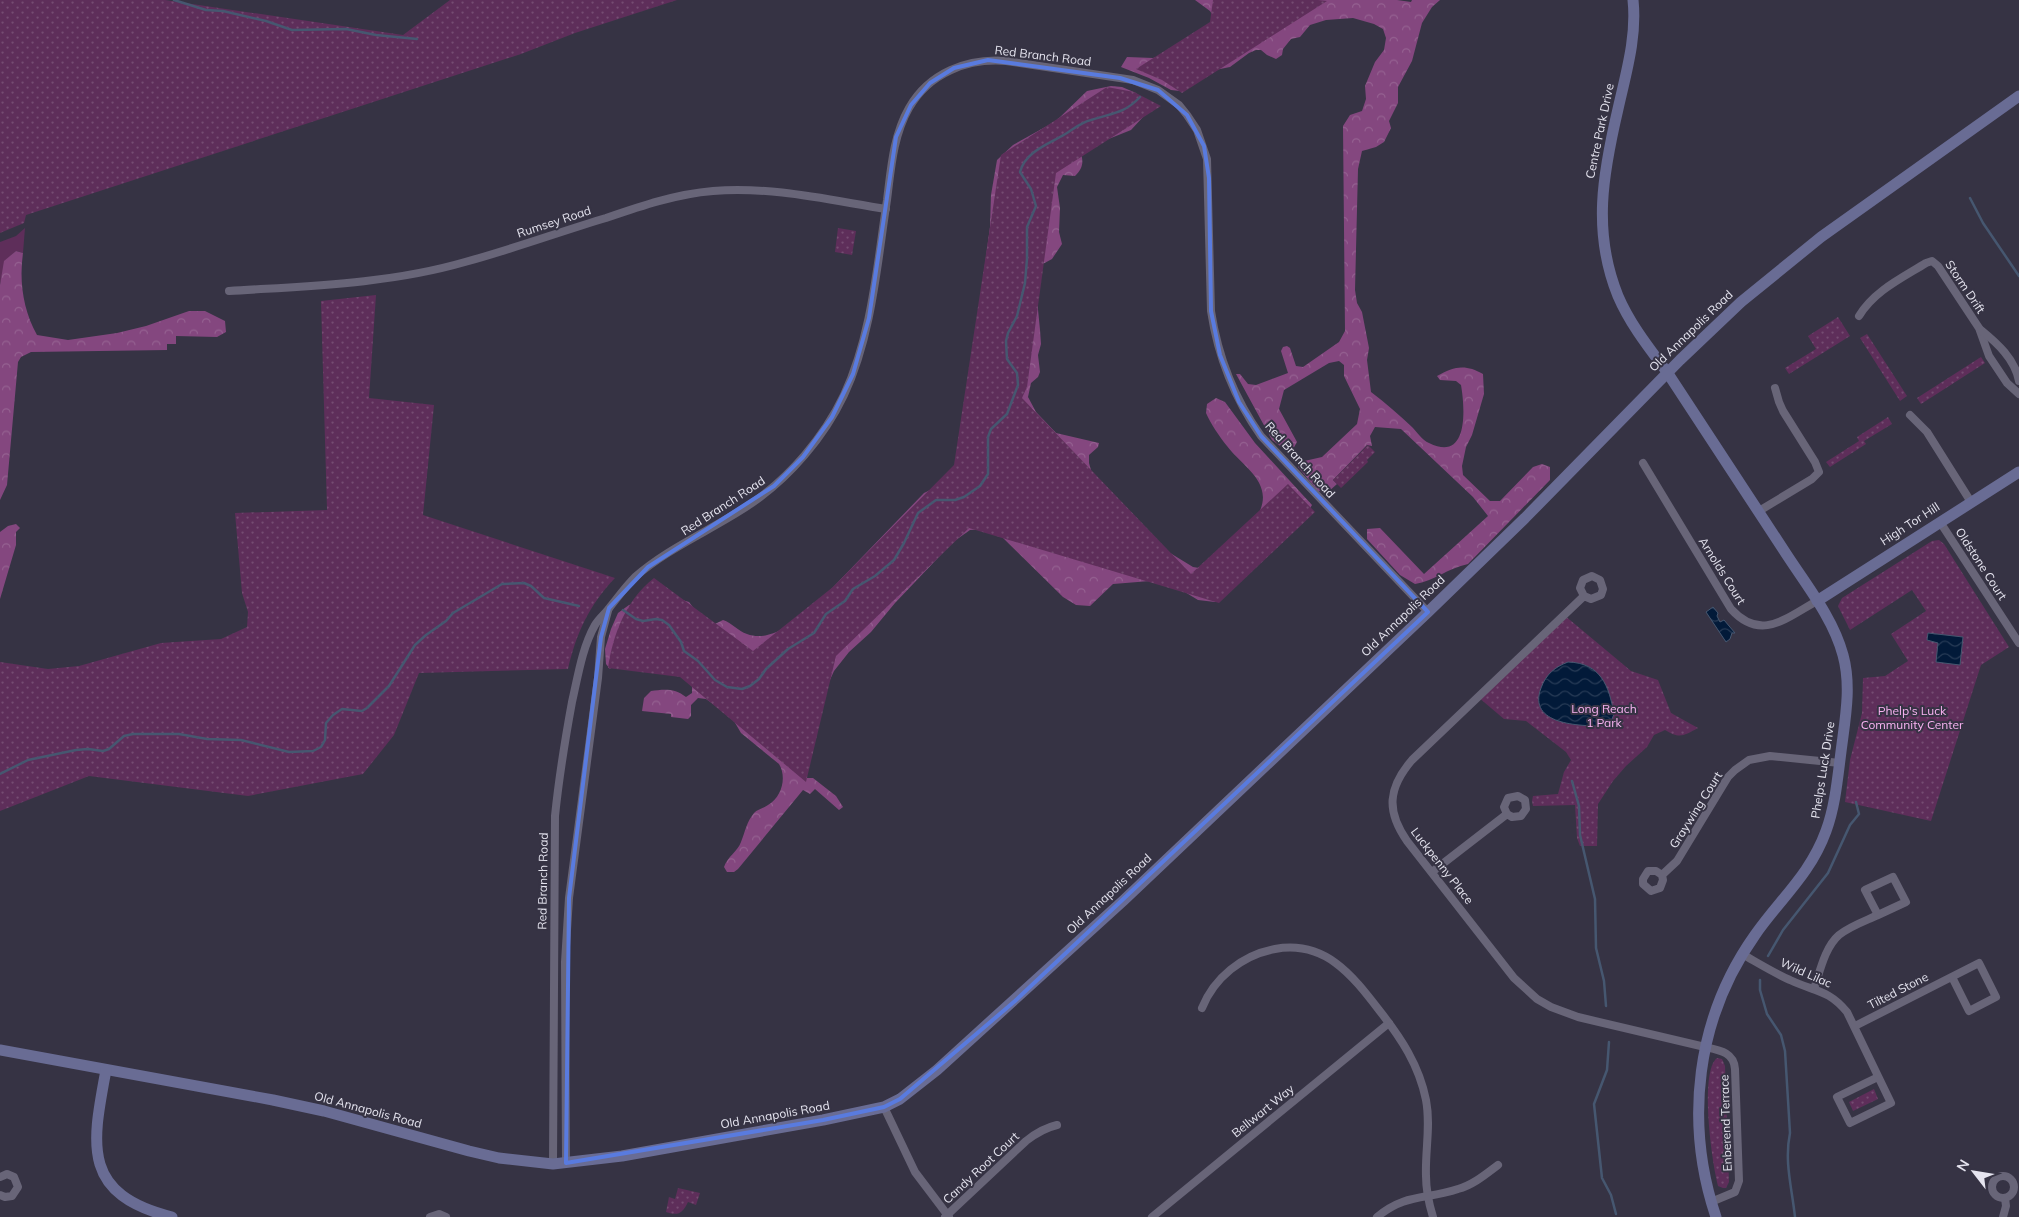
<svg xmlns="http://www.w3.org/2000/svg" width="2019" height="1217" font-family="Mulish,sans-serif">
	<defs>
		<pattern id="forest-crowns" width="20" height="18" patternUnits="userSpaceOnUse" patternTransform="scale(1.25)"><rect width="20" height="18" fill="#84477f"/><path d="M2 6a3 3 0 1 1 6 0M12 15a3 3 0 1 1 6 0" fill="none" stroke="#956191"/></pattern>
		<pattern id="park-dots" width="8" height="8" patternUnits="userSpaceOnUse" patternTransform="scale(1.25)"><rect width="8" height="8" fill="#5e2e5a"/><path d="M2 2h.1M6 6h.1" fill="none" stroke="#754c72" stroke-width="1.8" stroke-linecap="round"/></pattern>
		<pattern id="water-waves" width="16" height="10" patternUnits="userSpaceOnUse" patternTransform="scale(1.25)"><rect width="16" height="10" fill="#021a39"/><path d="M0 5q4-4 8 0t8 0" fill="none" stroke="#273b56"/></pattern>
	</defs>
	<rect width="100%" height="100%" fill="#363344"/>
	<polygon fill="#5e2e5a" points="25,228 23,253 16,251 5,261 0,285 0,242 16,236"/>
	<g fill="url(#forest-crowns)">
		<path d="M1195 0H1397L1411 2 1412 0H1440L1432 7 1422 23 1412 61 1398 87V103L1389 121 1391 128 1384 142 1376 147 1362 151 1358 169 1355 290 1357 303 1362 312 1369 348 1367 360 1371 392C1386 403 1399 415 1412 427 1417 432 1422 440 1429 443 1469 463 1465 408 1461 385L1456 381 1440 380 1437 376C1454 366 1466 364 1483 374L1484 394 1472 435 1466 447 1462 466 1463 475 1490 501H1500L1533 467 1542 464 1550 467V480L1468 564C1448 568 1434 581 1415 584L1400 575 1367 539V529L1380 528 1424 574 1488 516 1473 497 1401 429 1375 427 1370 436 1372 446 1367 445 1333 480 1337 484 1328 492 1318 491 1298 467 1300 462 1322 457 1357 424 1360 409 1344 376V365L1339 361 1329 363 1284 390 1279 409 1297 442 1293 449 1283 448 1272 440 1236 374H1240L1248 384 1256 385 1288 373 1281 351 1283 347 1287 346 1290 348 1296 366 1303 367 1339 342 1345 331 1343 126 1350 115 1362 111 1366 99 1365 86 1375 62 1384 50 1386 38 1383 29 1374 24 1353 18 1326 20 1310 25 1300 37 1291 39 1283 49 1282 55 1276 59 1267 55 1261 50H1256L1249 53 1230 67 1205 72 1180 91 1171 90 1149 78 1121 67 1127 57 1153 58 1175 51 1217 22 1210 11Z"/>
		<path d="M1111 86 1122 87 1136 93 1144 105 1143 117 1131 130 1106 140 1081 154C1084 163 1082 169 1075 176L1063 175 1057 187 1060 208 1059 232 1062 244 1052 259 1039 266 1036 289 1040 330 1041 344 1038 355 1040 372 1038 377 1031 383 1028 397 1036 412 1056 433 1099 443 1098 447 1089 455V463L1092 474 1157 545 1193 567 1199 568 1258 515C1275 483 1244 468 1227 446 1219 436 1211 424 1206 413L1207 404 1216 398 1225 402 1255 443 1312 505 1306 515 1215 602 1198 600 1175 586 1150 581 1113 584 1090 606 1076 605 1063 597 1000 535 985 529 970 530 953 542 895 603 871 632 849 652 834 671 824 693 802 778H813L836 796 843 807 839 810 815 789 810 794 803 790 738 869 734 872H727L724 867C727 857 738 851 741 842 745 832 747 821 754 813 758 809 764 808 768 805 782 797 787 777 779 764L741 733 734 721 719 708 706 699 698 698 691 705V716L688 719 671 717V714L642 711 644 698 651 691C664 689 675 688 686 697L692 693V682L679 675 616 661 610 669 606 664 605 649 611 629 618 613 629 605 669 596 689 602 698 614 715 624 723 620C732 623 738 631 747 634 770 643 796 621 814 607L924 493C939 487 954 470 959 456L990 227 991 195 997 160 1013 145 1056 121 1087 91Z"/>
		<path d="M16 251 23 253C19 281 23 310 37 335L68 340 117 333 146 326 189 311H205L225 321 226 332 217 337 176 336V344H167V350L31 352 21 357 18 362 7 485 0 500V285L4 261Z"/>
		<polygon points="16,524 20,528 16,532 16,545 0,599 0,532 8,526"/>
	</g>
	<g fill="url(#park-dots)">
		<polygon points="0,0 165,0 403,35 450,0 677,0 575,33 521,54 26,215 24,223 0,233"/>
		<polygon points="1213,0 1318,0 1327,1 1182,93 1162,80 1136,69 1210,22"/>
		<path d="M1107 87 1134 92 1161 106 1056 173 1027 387 1022 398 1191 574 1288 484 1315 512 1219 603 969 528 836 656 806 782 680 677 608 668C613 634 626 600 654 578L753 651 833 587 954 465 1001 155Z"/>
		<polygon points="838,228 856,231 852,255 835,252"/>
		<path d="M376 295 369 398 434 405 423 515 615 578C589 605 576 634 568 669L419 673 394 735 363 774 248 796 89 776 0 811V662L48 669 79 666 161 643 221 639 247 627 248 612 242 593 235 513 327 510 321 301Z"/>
		<polygon points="1838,317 1850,336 1789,374 1785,368 1816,349 1808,336"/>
		<polygon points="1867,334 1907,396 1900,401 1860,338"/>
		<polygon points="1981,357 1985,363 1921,404 1917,398"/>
		<polygon points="1888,417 1892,424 1864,441 1866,444 1830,467 1826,462 1859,441 1857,437"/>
		<polygon points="1368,445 1375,452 1367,460 1368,462 1341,488 1333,480"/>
		<polygon points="1939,540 1944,544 2009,647 1981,665 1931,821 1845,802 1850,760 1862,713 1863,678 1885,676 1908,661 1891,634 1926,611 1912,590 1850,630 1838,606 1842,598 1932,541"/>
		<path d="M1564 615 1631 671 1658 680 1671 713 1698 728C1683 736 1680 739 1665 730L1654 735 1647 747 1626 766 1613 781 1598 804 1597 846H1580L1577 838 1575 805 1533 806 1532 801 1533 796 1558 794 1564 772 1571 760 1566 752 1526 721 1504 719 1478 697Z"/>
		<path d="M1717 1058 1722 1059 1725 1066 1729 1182 1726 1188H1723L1718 1186C1712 1164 1699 1072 1717 1058Z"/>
		<polygon points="1874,1089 1878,1099 1853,1111 1849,1102"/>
		<path d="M678 1188 700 1193 696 1205 688 1202C682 1214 678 1216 666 1212L669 1197 675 1199Z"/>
	</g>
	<g fill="url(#water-waves)" stroke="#465770">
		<polygon points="1713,607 1718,613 1717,616 1720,622 1724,620 1735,633 1732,633 1730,639 1726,642 1706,612"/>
		<polygon points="1928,633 1963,637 1960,665 1936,662 1938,643 1927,640"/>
		<path d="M1568 662C1601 663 1609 686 1614 714L1612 719 1604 726C1580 726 1527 725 1541 688 1546 674 1555 667 1568 662Z"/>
	</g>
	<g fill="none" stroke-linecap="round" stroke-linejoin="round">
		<g stroke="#465770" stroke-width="2.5">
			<polyline points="174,0 206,10 223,11 266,21 292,30 346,29 376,35 417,39"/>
			<polyline points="1970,198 1983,223 2019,276"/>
			<path d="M623 610 636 619 643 621 656 619 662 620 669 625 681 642 684 651 698 661 715 680 727 687 742 689 750 686 759 679 766 669 788 649 814 633 826 614 845 601 853 589 875 576 894 560 904 543 918 513 936 500H955L964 497 980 486 988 474V437L991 429 1007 414 1018 385 1017 373 1007 359 1006 341 1008 333 1017 316 1025 283 1027 259V227L1036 206 1031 189 1020 172C1025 151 1051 143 1067 133 1075 128 1082 122 1091 120 1112 113 1124 114 1140 97"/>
			<polyline points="0,774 28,760 76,750 88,749 103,751 109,749 124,736 133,734 179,734 207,739 241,740 289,752 313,751 321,747 325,740 326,723 333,715 342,709 362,711 367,708 389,686 415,645 426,635 446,621 453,613 502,584 524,583 531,586 544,598 579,606"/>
			<polyline points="1572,781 1579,806 1580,835 1595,899 1596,948 1604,981 1606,1006"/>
			<polyline points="1768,956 1783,930 1828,873 1850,825 1859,814 1856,802"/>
			<path d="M1760 980V990L1767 1014 1781 1035 1785 1051 1790 1133C1784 1162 1792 1188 1795 1217"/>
			<polyline points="1609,1042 1607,1070 1594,1104 1602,1178 1611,1195 1616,1214"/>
		</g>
		<g stroke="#686578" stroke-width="8">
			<path d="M229 291C308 286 389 284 465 262 513 249 559 232 606 218 641 206 676 194 713 191 770 186 829 200 886 209"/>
			<path d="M1859 316C1874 291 1902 278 1926 263L1932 261 1938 266 1979 328 1989 356 2007 383 2019 394"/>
			<path d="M1981 330C1997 343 2015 359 2019 381"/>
			<polyline points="1910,415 1927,432 1971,502"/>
			<path d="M1643 463 1731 609C1761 642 1786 618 1817 601"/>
			<polyline points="1759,511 1812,479 1819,472 1815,462 1783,411 1779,402 1775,388"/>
			<polyline points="1940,522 2019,643"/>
			<path d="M1584 596 1580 588 1583 580 1592 576 1600 580 1603 589 1601 595 1591 599 1584 596 1412 760C1388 788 1386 811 1407 841L1514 978 1537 999 1551 1007 1578 1017 1705 1047C1719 1050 1734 1052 1735 1069L1739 1181 1735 1192 1711 1202"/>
			<polyline points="1432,872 1507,814 1512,817 1521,816 1526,809 1525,800 1518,796 1508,798 1504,807 1507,814"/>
			<polyline points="1662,875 1656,871 1648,871 1643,879 1643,884 1651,891 1660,888 1663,880 1662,875 1677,861 1728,777 1735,770 1749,760 1770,756 1840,763"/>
			<path d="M1742 954C1758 963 1774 973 1790 980 1815 992 1828 989 1847 1012L1891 1103 1850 1123 1837 1097 1878 1077"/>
			<path d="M1814 989C1820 971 1825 947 1839 935 1850 926 1865 921 1878 915L1865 890 1893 877 1906 902 1878 915"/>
			<path d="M1202 1008C1214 978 1242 955 1275 949 1325 940 1352 975 1379 1010 1401 1038 1419 1065 1426 1100 1431 1126 1425 1150 1426 1176 1426 1190 1429 1204 1433 1217"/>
			<polyline points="1855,1026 1979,963 1996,997 1969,1011 1952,977"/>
			<polyline points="884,1107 915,1172 949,1217"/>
			<polyline points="566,1163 565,962 569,898 598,678 601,637 608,611"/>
			<path d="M553 1164 555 816C559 777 565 740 572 702 578 676 582 648 595 625 599 618 606 613 610 607 618 597 626 586 635 577 669 547 714 529 752 503 790 477 824 437 844 395 872 335 877 265 887 200 891 169 893 136 909 108 929 73 967 58 1006 61L1133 80 1158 90 1179 105 1187 115 1197 130 1207 159 1211 311C1218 357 1234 398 1261 436L1428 612"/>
			<circle cx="2003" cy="1187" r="11"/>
			<polyline points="0,1177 7,1174 14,1177 18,1187 12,1196 5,1197 0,1195"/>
			<polyline points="430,1217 439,1214 446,1217"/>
			<path d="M945 1217 1026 1141C1036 1133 1044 1128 1057 1125"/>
			<polyline points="1152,1217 1389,1023"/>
			<path d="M1377 1217C1406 1193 1426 1200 1458 1189 1473 1185 1486 1174 1498 1165"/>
			<polyline points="2003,1217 2006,1206 2005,1198"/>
		</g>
		<g stroke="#696c94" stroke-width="11">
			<path d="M1633 0C1637 37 1626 73 1618 109 1603 173 1592 232 1618 296 1630 324 1649 348 1667 372 1706 431 1745 490 1783 549 1804 582 1833 617 1843 655 1851 684 1846 714 1842 744 1838 773 1836 804 1826 831 1810 875 1780 899 1755 935 1696 1018 1684 1122 1716 1217"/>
			<polyline points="1817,601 2019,472"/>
			<polyline points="0,1050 273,1100 324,1111 469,1151 499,1158 553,1164 622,1156 823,1120 884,1107 900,1099 937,1070 1124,900 1428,612 1525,518 1680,360 1741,302 1821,237 2019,96"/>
			<path d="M106 1070C92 1145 81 1194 172 1217"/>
		</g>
	</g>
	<path fill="none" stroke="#597bdf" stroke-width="4" stroke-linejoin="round" d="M988 60 1120 78 1158 90 1187 115 1204 146 1209 178 1211 311 1220 355 1239 402 1261 436 1428 612 1015 1001 900 1099 884 1107 823 1120 566 1163 569 898 601 637 609 608 648 567 774 486 803 457 832 417 853 374 869 318 896 137 911 105 930 83 954 68Z"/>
	<g text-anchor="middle" stroke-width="4" stroke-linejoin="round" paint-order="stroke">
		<g font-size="12" fill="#e5e4ef" stroke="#363344">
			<text transform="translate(1043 56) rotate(7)" y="4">Red Branch Road</text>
			<text transform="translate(1600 131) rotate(-78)" y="4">Centre Park Drive</text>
			<text transform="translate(554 222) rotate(-18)" y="4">Rumsey Road</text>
			<text transform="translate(1965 287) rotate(56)" y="4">Storm Drift</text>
			<text transform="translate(1691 331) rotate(-44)" y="4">Old Annapolis Road</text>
			<text transform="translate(1300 460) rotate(48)" y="4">Red Branch Road</text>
			<text transform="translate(723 506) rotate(-33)" y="4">Red Branch Road</text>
			<text transform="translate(1910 524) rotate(-33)" y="4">High Tor Hill</text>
			<text transform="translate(1981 564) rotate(57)" y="4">Oldstone Court</text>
			<text transform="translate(1722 571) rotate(58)" y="4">Arnolds Court</text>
			<text transform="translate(1403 616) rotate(-44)" y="4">Old Annapolis Road</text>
			<text transform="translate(1823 770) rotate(-81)" y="4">Phelps Luck Drive</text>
			<text transform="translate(1696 810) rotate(-58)" y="4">Graywing Court</text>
			<text transform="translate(1442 866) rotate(52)" y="4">Luckpenny Place</text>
			<text transform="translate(543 881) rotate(-89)" y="4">Red Branch Road</text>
			<text transform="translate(1109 894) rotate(-43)" y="4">Old Annapolis Road</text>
			<text transform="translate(1806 973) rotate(24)" y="4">Wild Lilac</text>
			<text transform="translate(1898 991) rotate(-27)" y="4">Tilted Stone</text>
			<text transform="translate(368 1110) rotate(15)" y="4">Old Annapolis Road</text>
			<text transform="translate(1263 1111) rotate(-39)" y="4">Bellwart Way</text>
			<text transform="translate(775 1115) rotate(-10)" y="4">Old Annapolis Road</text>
			<text transform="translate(1726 1123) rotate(-92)" y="4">Enberend Terrace</text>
			<text transform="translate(981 1168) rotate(-43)" y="4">Candy Root Court</text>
		</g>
		<g font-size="12" fill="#f9b3f2" stroke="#363344">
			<text x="1604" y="713">Long Reach<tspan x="1604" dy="14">1 Park</tspan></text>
			<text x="1912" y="715">Phelp's Luck<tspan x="1912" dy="14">Community Center</tspan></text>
		</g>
	</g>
	<g transform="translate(1974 1172) rotate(301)" stroke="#363344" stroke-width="4" paint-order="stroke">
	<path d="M0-4L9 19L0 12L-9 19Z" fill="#e5e4ef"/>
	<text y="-8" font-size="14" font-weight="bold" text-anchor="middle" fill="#e5e4ef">N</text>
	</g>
</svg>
